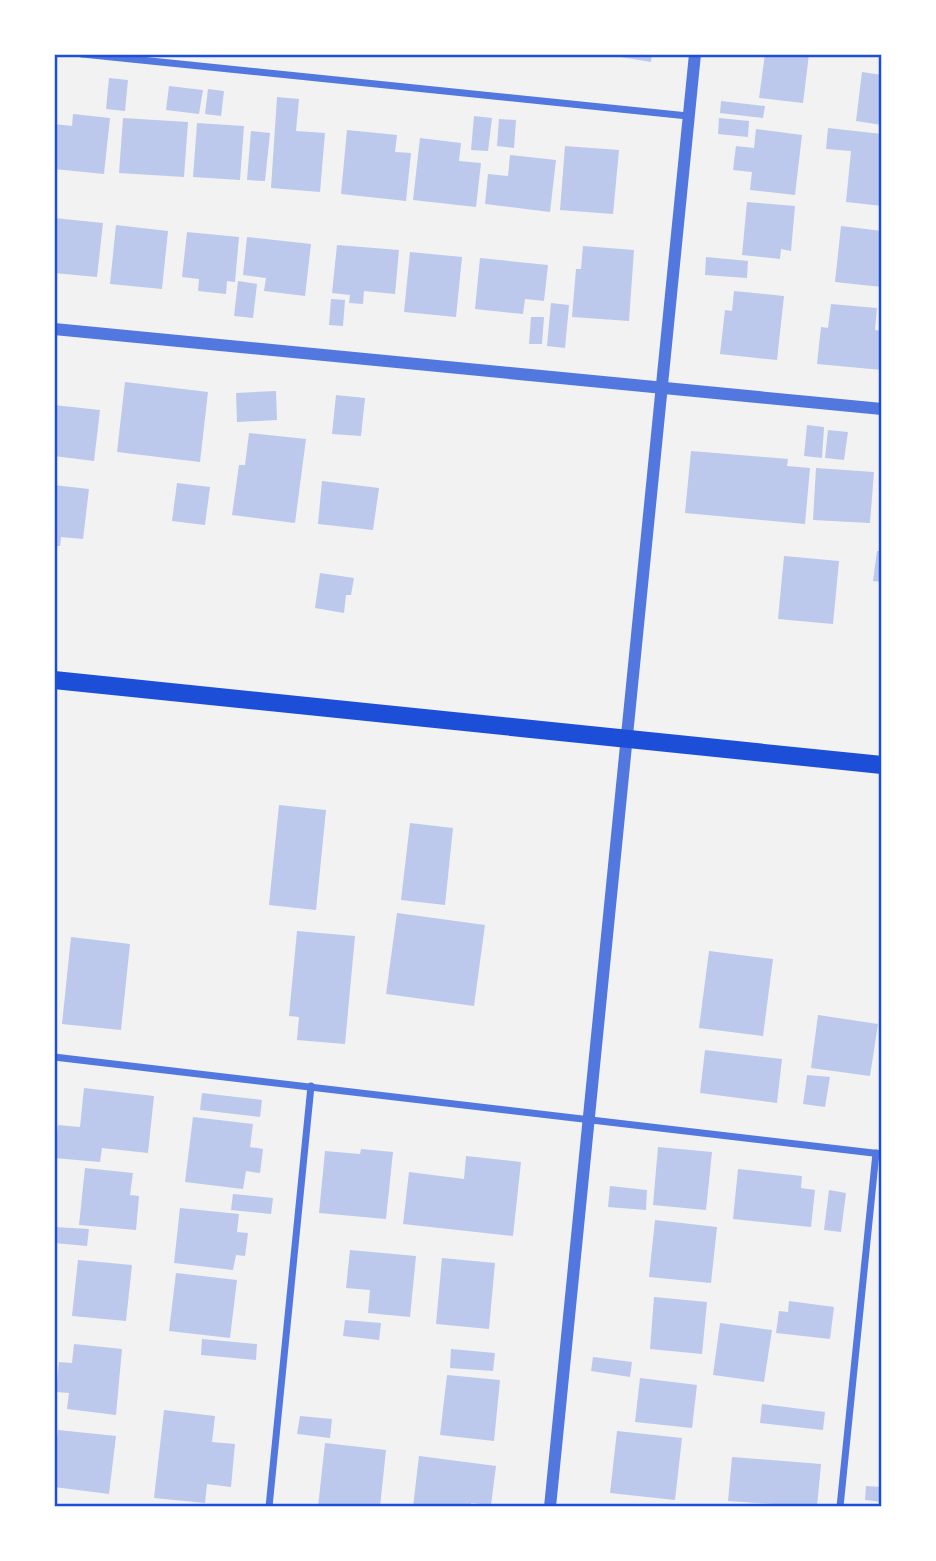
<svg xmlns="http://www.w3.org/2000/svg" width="936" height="1561" font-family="'Fira Sans Condensed',sans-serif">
	<rect width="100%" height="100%" fill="#f2f2f2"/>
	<g fill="#bdc9ec">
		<polygon points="602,54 652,54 651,62"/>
		<polygon points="765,54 809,54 803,103 759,98"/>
		<polygon points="862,72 882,75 882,125 856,121"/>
		<polygon points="109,78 128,80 125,111 106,109"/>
		<polygon points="169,86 203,90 199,114 166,110"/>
		<polygon points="208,89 224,91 221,116 205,114"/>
		<polygon points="277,97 299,99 296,131 325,133 320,192 271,188"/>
		<polygon points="721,101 765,106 763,118 720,113"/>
		<polygon points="73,114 110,118 104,174 54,169 54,124 72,126"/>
		<polygon points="474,116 492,118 488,151 471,150"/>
		<polygon points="123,118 188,122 184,177 119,173"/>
		<polygon points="719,118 749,121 748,137 718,134"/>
		<polygon points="499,119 516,120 514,148 497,146"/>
		<polygon points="197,123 244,126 240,180 193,177"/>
		<polygon points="828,128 882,134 882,206 846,202 851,151 826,149"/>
		<polygon points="756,129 802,135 795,195 750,190 752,172 733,170 736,146 754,148"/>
		<polygon points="347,130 397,135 395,152 411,153 406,201 341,194"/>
		<polygon points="251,131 270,133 265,181 247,180"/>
		<polygon points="420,138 461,143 459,161 481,163 476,207 413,200"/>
		<polygon points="565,146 619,150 613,214 560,210"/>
		<polygon points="510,155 556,160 550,212 485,204 488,174 508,176"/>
		<polygon points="747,202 795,206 791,251 781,249 780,259 742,255"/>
		<polygon points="54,218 103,223 97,277 54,273"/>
		<polygon points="116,225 168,231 162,289 110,284"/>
		<polygon points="841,226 882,231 882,287 835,282"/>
		<polygon points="187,232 239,237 235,282 227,281 226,294 198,291 199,279 182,277"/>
		<polygon points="247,237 311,244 305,296 264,291 266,278 243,275"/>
		<polygon points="337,245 399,250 395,294 364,291 363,304 349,303 350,295 332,293"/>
		<polygon points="583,246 634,250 629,321 572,317 576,269 581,269"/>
		<polygon points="410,252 462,257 456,317 404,312"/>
		<polygon points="706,257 748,261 747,278 705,275"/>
		<polygon points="480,258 548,265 544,301 525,299 523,314 475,309"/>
		<polygon points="238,281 257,284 253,318 234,316"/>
		<polygon points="734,291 784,296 777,360 720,354 725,310 732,311"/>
		<polygon points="331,299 345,300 343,326 329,325"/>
		<polygon points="551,303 569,305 565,348 547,346"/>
		<polygon points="831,304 877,308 875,330 882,331 882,370 817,364 821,327 828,328"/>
		<polygon points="531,317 544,317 542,344 529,344"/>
		<polygon points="125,382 208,392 200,462 117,452"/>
		<polygon points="276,391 277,420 237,422 236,393"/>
		<polygon points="336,395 365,398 361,436 332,434"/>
		<polygon points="54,405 100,410 94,461 54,456"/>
		<polygon points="807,425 824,427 822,458 804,456"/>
		<polygon points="828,430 848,432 844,460 825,458"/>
		<polygon points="249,433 306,439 295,523 232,515 239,465 245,465"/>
		<polygon points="691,451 788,459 787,466 810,468 805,524 685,513"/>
		<polygon points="816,468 874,472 870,523 813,520"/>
		<polygon points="322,481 379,488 373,530 318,524"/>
		<polygon points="177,483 210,487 205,525 172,521"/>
		<polygon points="54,485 89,489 83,539 61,537 60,546 54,546"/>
		<polygon points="877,551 882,551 882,582 873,581"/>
		<polygon points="784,556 839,561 833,624 778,619"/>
		<polygon points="320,573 354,578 351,595 346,595 344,613 315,608"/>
		<polygon points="279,805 326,810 316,910 269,905"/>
		<polygon points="410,823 453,828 445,905 401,900"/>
		<polygon points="397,913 485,925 474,1006 386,994"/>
		<polygon points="297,931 355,936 345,1044 297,1040 299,1017 289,1016"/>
		<polygon points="71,937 130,944 121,1030 62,1024"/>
		<polygon points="709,951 773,959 763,1036 699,1028"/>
		<polygon points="818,1015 878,1024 870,1076 811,1068"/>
		<polygon points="705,1050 782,1059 777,1103 700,1093"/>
		<polygon points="807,1075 830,1077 825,1107 803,1104"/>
		<polygon points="84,1088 154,1096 148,1153 102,1148 100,1162 54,1158 58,1125 80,1127"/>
		<polygon points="202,1093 262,1100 260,1117 200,1110"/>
		<polygon points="193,1117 253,1124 250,1147 263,1149 260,1173 246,1171 243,1189 185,1182"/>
		<polygon points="658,1147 712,1152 706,1210 653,1205"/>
		<polygon points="361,1149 393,1152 386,1219 319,1213 325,1151 360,1154"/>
		<polygon points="466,1156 521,1162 513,1236 403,1224 409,1172 464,1179"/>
		<polygon points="85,1168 133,1173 130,1195 139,1196 136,1230 79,1225"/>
		<polygon points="738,1169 802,1176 801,1188 815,1190 811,1227 733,1219"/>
		<polygon points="610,1186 647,1190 646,1210 608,1207"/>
		<polygon points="829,1190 846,1193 841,1232 824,1230"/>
		<polygon points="233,1194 273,1198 271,1214 231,1210"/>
		<polygon points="180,1208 239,1214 237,1232 248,1233 245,1256 236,1255 233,1270 174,1263"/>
		<polygon points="655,1220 717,1227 711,1283 649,1277"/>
		<polygon points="54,1227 89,1229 87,1246 54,1243"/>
		<polygon points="350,1250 416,1256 410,1317 368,1313 370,1290 346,1288"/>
		<polygon points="442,1258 495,1263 489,1329 436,1324"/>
		<polygon points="78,1260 132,1265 126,1321 72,1316"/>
		<polygon points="176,1273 237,1280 230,1338 169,1331"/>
		<polygon points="654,1297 707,1302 702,1354 650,1349"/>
		<polygon points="789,1301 834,1307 830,1339 776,1333 779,1311 788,1312"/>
		<polygon points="345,1320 381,1323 379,1340 343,1336"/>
		<polygon points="720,1323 772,1330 764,1382 713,1375"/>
		<polygon points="202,1339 257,1344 256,1360 201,1355"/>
		<polygon points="74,1344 122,1349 116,1415 67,1409 69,1393 56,1392 59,1362 72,1363"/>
		<polygon points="451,1349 495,1353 493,1371 450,1368"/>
		<polygon points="593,1357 632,1362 630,1377 591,1371"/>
		<polygon points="447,1375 500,1380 494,1441 440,1435"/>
		<polygon points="640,1378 697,1385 692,1428 635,1422"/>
		<polygon points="762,1404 825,1412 823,1430 760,1423"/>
		<polygon points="164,1410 215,1416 212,1442 235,1444 231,1487 207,1484 205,1503 154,1498"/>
		<polygon points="300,1416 332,1419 330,1438 297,1434"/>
		<polygon points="58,1430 116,1436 109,1494 54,1487 54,1462"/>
		<polygon points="617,1431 682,1438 675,1500 610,1493"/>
		<polygon points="325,1443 386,1450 380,1507 318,1507"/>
		<polygon points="419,1456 496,1466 491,1505 471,1503 471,1507 413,1507"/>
		<polygon points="732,1457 821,1464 817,1507 728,1501"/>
		<polygon points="866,1486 882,1487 882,1502 865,1500"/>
	</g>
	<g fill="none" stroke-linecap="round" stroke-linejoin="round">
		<g stroke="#5277de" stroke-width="7">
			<polyline points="82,54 688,116"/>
			<polyline points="54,1057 882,1154"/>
			<polyline points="269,1507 311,1086"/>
			<polyline points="840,1507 876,1153"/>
		</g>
		<g stroke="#5277de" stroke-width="12">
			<polyline points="54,329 882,409"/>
			<polyline points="550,1507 695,54"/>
		</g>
		<polyline stroke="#1d4ed8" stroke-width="18" points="54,680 882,765"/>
	</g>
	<rect width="936" height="1561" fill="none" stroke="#ffffff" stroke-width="112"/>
	<rect x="56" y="56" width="824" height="1449" fill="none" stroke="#1d4ed8" stroke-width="2.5"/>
</svg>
